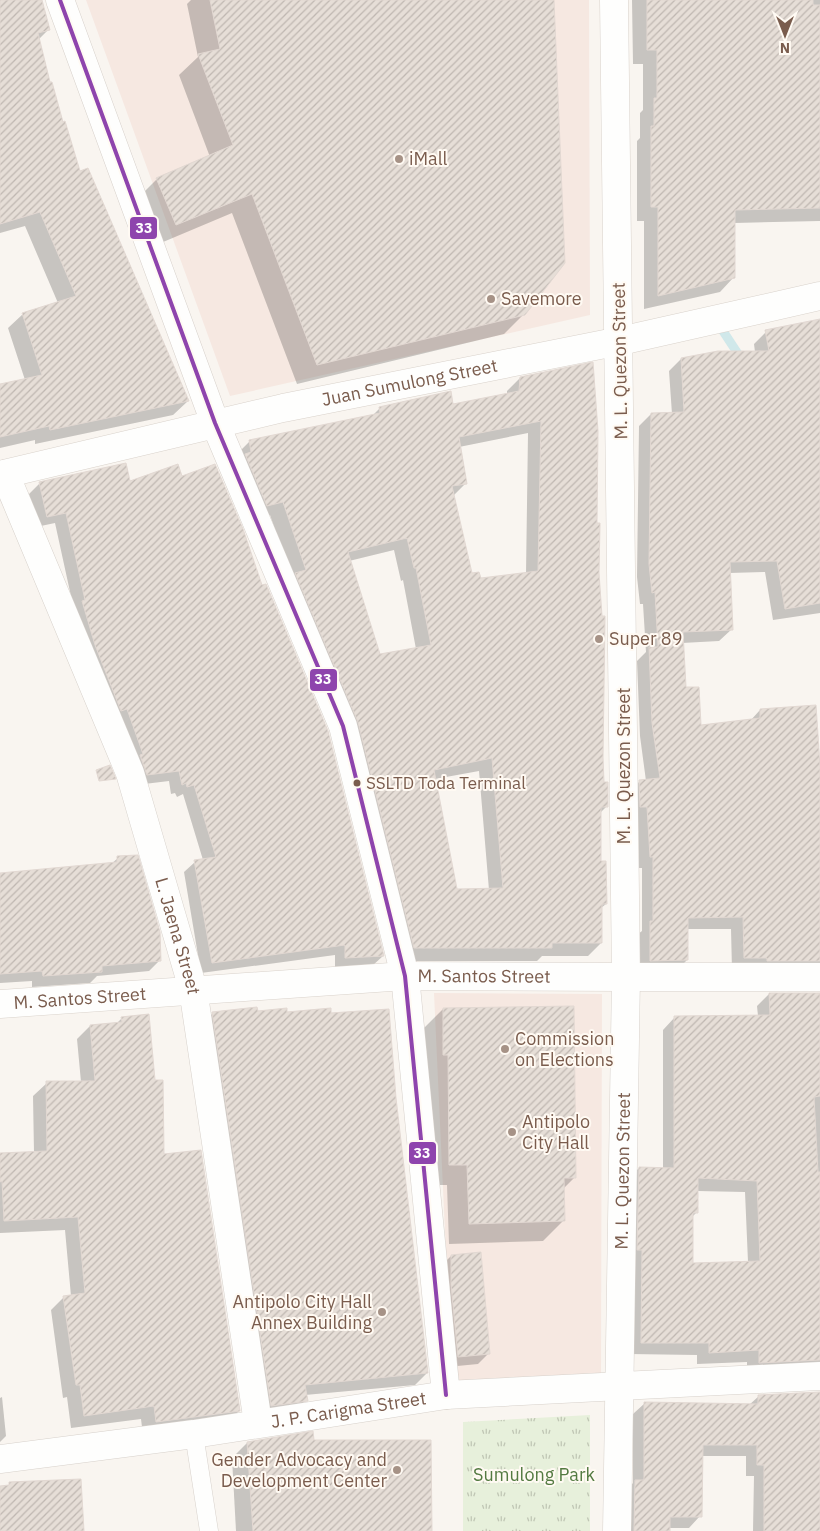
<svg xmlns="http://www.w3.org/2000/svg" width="820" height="1531" font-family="'IBM Plex Sans',sans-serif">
	<defs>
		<pattern id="park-tufts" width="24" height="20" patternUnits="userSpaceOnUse" patternTransform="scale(1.25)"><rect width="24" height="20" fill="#e7f0db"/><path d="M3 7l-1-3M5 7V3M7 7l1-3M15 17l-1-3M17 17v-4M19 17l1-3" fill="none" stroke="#c0c6b4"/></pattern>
		<pattern id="building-hatch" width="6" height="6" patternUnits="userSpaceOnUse" patternTransform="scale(1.25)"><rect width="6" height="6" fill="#e6ded7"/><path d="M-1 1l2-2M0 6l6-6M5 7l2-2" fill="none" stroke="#bfb7b1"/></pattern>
	</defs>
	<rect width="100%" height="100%" fill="#f9f5f0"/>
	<g fill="#f6e8e1">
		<polygon points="86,0 589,0 590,315 230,396"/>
		<polygon points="434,993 602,994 601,1377 452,1384"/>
	</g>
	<polygon fill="url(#park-tufts)" points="590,1415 590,1531 463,1531 463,1422"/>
	<g fill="#0003" fill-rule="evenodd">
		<polygon points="0,0 41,0 48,30 38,40 50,84 80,173 188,401 173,415 35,444 35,440 0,448 0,385 25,380 8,328 23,314 58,303 25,226 0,233"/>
		<polygon points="191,0 553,0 524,314 504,334 297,384 232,213 156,245 137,199 157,179 210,157 179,75 198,57 187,4"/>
		<polygon points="632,0 820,0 820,221 734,223 734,277 720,292 644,309 644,221 637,221 637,141 640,138 640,113 643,110 643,64 633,64"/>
		<polygon points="820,321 820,613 773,620 765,572 729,573 732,629 719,641 682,643 684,689 700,726 750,721 760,710 820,757 820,980 732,970 731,929 687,929 687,960 675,972 638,972 638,934 642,931 642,868 638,868 628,793 640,781 646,781 640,736 637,661 646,652 643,604 640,604 637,577 639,426 651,414 672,414 669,371 681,359 755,352 754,344 766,332"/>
		<path d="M520 378 596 524 603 784 607 806 600 813V863L606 904 601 908V943L588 956H542L537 961H401L292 579 270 515 254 518 236 455 249 442 373 415 380 408 452 405 507 395V391ZM528 433 526 574 480 580 471 575 453 496 466 483 459 447ZM394 550 401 581 403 580 416 649 379 656 349 561ZM479 771 489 890H456L435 779Z"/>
		<polygon points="129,482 383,956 372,966 335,968 335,955 201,973 184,872 195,862 203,860 183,794 177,797 175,793 171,794 169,781 136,785 74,610 55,523 36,527 29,494 40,483"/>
		<polygon points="118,858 160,960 149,971 97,976 90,983 32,987 32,981 0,983 0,874 111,864"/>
		<path d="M769 994H820V1362L747 1375V1362L697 1364V1355L629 1354 627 1180 639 1168 663 1169V1030L675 1017 758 1016 757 1006ZM697 1191 745 1192 748 1262 692 1264V1217L696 1213Z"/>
		<polygon points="443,1009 575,1177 563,1189 563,1221 543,1241 449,1244 447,1185 429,1185 423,1029"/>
		<polygon points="257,1012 330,1015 395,1098 427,1373 415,1385 305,1395 306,1400 294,1412 259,1418 201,1025 213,1013"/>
		<polygon points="122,1018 239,1411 226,1424 143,1435 141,1419 71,1428 67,1397 63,1398 51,1310 64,1297 71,1296 65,1230 0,1233 0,1155 34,1153 33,1096 47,1083 81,1082 77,1039 90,1026 117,1023"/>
		<polygon points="451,1256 489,1353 478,1364 447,1367 440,1267"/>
		<polygon points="820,1393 820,1531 753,1531 754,1476 746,1476 746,1456 701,1456 700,1516 689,1528 668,1528 668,1531 623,1531 624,1493 633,1483 633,1414 645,1403 749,1405 759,1396"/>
		<polygon points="2,1397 6,1436 0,1442 0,1398"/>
		<polygon points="313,1442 430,1531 236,1531 232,1458 247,1443"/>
	</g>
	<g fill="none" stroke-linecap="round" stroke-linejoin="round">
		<polyline stroke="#d0e8ea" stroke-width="9" points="723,331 742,360"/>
	</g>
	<g fill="url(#building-hatch)" stroke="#e2d8d2" fill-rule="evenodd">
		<polygon points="0,0 42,0 50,30 38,33 50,82 52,82 63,122 65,121 80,171 88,168 189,401 50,430 49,426 0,437 0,384 42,375 22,313 76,296 40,212 0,224"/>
		<polygon points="210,0 554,0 565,263 525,315 317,365 252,194 176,225 156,178 233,145 198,54 220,49"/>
		<polygon points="647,0 813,0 813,5 820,5 820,208 735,210 735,278 658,296 658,207 651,207 651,126 654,126 654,98 657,98 657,50 647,50"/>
		<polygon points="820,319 820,603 785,609 777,561 730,562 733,630 683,632 686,687 699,687 701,725 760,718 760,709 816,705 820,765 820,961 767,961 767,958 744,958 743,917 688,918 688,960 650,961 650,921 653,921 653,857 650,857 647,807 640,807 639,780 660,778 652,723 649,647 658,647 655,592 652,593 649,564 651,413 684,412 681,358 718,351 769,351 765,330"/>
		<path d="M593 362 598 431 597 523H600L599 573 602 616H605L603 757 604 782H608V807H601V861H606L607 904H602V943H552V948H414L358 722 295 573 306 570 283 502 267 506 245 454 251 452 249 440 380 413 379 407 451 391 453 404 519 391 520 377ZM541 421 538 571 481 578 479 572 472 573 452 486 467 484 459 437ZM407 538 414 568H416L431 645 380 654 348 552ZM492 758 503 888 457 889 434 770Z"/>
		<polygon points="126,463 130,481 178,464 182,476 215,464 243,529 262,585 266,584 328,731 384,956 345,958 345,945 212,963 194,860 216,857 194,785 187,787 186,783 182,785 179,771 147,775 140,755 143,754 127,709 121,711 95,645 82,601 85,600 66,513 47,517 39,482"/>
		<polygon points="110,765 116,779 99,781 96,770"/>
		<polygon points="138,855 160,932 161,961 102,966 102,972 43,976 42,971 0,974 0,873 117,862 117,856"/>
		<path d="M769 993H820V1096L814 1097 818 1172H820V1360L759 1363V1350L709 1353V1343H641L642 1250H637L639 1167 674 1168V1016L770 1015ZM698 1178 757 1181 760 1261 693 1263V1213H698Z"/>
		<polygon points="574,1006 576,1178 564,1178 565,1221 469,1224 467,1165 449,1165 448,1055 443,1055 443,1008"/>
		<polygon points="257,1007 258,1011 287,1008 287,1012 331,1008 331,1013 389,1009 396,1098 428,1373 305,1385 308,1401 271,1406 212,1012"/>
		<polygon points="149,1014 155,1080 163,1080 164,1154 201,1150 240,1411 156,1422 154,1406 84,1416 80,1385 76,1385 63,1296 85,1293 78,1217 4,1221 2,1181 0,1182 0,1153 47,1151 46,1081 95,1081 90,1025 122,1022 121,1017"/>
		<polygon points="481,1252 490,1354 458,1357 451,1285 451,1255"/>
		<polygon points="820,1392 820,1531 764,1531 764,1465 757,1465 757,1445 703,1445 702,1517 670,1517 670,1531 634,1531 635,1480 644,1480 644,1402 758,1404 758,1395"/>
		<polygon points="313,1431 314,1440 431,1440 432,1531 253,1531 247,1442"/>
		<polygon points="81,1479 84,1531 0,1531 0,1486 9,1485 9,1482"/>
	</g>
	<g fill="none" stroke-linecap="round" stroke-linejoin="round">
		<defs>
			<polyline id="service" points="194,1434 209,1531"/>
			<g id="minor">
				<polyline points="60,0 215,423 343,726 405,976 446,1395"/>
				<path id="s1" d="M5 474 130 773 193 989 258 1423"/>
				<path id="s2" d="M0 1459 194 1434 446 1395 820 1376"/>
			</g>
			<g id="tertiary">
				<path id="s3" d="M617 1531 626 977H820"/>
			</g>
			<g id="secondary">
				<path id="s4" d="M0 475 283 408 620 341 820 296"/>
				<path id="s5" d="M0 1004 405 976 626 977 614 0"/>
			</g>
		</defs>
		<use href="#service" stroke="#d7d1cb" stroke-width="19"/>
		<use href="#minor" stroke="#d7d1cb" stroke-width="29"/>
		<use href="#tertiary" stroke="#d7d1cb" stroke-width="29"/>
		<use href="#secondary" stroke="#d9d2cb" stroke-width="29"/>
		<use href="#service" stroke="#fefefd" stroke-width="18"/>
		<use href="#minor" stroke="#fefefd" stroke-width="28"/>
		<use href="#tertiary" stroke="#fefefd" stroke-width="28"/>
		<use href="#secondary" stroke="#fefefd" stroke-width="28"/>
		<defs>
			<polyline id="bus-1" points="60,0 215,423 343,726 405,976 446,1395"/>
		</defs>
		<use href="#bus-1" stroke="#fffaf3" stroke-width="8"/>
		<use href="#bus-1" stroke="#8e44ad" stroke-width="4"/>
	</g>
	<g fill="#a69286" stroke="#fffaf3" stroke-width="2">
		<circle cx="399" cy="159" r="5"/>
		<circle cx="491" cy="299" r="5"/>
		<circle cx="599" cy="639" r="5"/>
		<circle cx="505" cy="1049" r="5"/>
		<circle cx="512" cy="1132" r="5"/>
		<circle cx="382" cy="1312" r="5"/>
		<circle cx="397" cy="1470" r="5"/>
	</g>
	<circle fill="#7a5c4d" stroke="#fffaf3" stroke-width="2" cx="357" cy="783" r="4.5"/>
	<g text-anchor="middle" stroke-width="4" stroke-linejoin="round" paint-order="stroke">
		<g font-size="17" fill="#7a5c4d" stroke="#fffaf3" text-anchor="start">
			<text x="366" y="789">SSLTD Toda Terminal</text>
		</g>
		<g font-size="18" fill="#7a5c4d" stroke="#fffaf3" text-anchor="start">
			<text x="409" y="165">iMall</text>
			<text x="501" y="305">Savemore</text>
			<text x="609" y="645">Super 89</text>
			<text x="515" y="1045">Commission<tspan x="515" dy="21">on Elections</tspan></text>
			<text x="522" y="1128">Antipolo<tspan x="522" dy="21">City Hall</tspan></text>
			<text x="372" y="1308" text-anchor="end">Antipolo City Hall<tspan x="372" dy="21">Annex Building</tspan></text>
			<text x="387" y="1466" text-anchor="end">Gender Advocacy and<tspan x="387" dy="21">Development Center</tspan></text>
		</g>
		<g font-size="18" fill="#7a5c4d" stroke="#fffaf3">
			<text transform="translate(620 361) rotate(-91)" y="6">M. L. Quezon Street</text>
			<text dy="6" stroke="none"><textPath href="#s4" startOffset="420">Juan Sumulong Street</textPath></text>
			<text transform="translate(624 766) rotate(-90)" y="6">M. L. Quezon Street</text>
			<text dy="6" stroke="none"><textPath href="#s1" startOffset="494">L. Jaena Street</textPath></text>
			<text dy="6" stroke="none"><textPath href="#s5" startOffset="485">M. Santos Street</textPath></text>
			<text dy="6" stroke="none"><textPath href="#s5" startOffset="80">M. Santos Street</textPath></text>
			<text dy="6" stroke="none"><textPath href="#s3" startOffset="360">M. L. Quezon Street</textPath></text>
			<text dy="6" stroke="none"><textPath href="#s2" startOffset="352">J. P. Carigma Street</textPath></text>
		</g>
		<g font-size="18" fill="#537a41" stroke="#fffaf3">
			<text x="534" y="1481">Sumulong Park</text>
		</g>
	</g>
	<g stroke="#fffaf3" stroke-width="2">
		<rect x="129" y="216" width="29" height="24" rx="5" fill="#8e44ad"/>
		<rect x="309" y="668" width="29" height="24" rx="5" fill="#8e44ad"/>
		<rect x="408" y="1141" width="29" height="24" rx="5" fill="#8e44ad"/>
	</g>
	<g font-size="14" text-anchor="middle" font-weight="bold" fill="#fff">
		<text x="144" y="233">33</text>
		<text x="323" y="684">33</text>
		<text x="422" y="1158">33</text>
	</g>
	<g transform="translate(785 35) rotate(180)" stroke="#fffaf3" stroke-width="4" paint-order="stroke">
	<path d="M0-4L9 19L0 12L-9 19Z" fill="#7a5c4d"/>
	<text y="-8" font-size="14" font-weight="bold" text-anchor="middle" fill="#7a5c4d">N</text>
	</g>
</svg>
